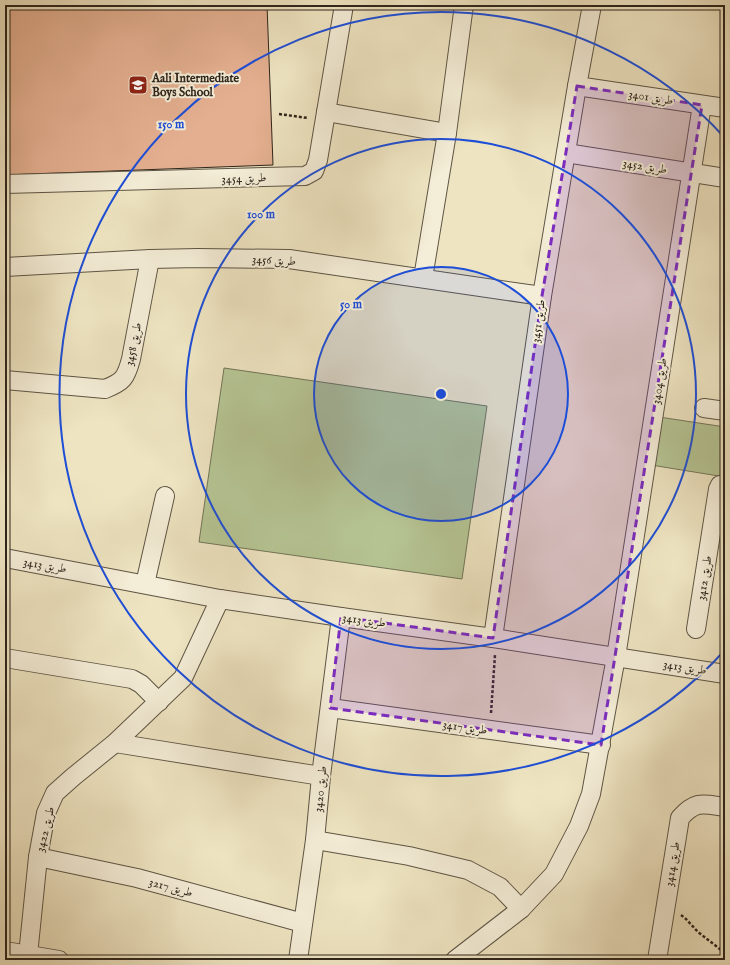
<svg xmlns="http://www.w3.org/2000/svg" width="730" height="965" font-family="'IM FELL English',Amiri,serif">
	<rect width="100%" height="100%" fill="#eee4c1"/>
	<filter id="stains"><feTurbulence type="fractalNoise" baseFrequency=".005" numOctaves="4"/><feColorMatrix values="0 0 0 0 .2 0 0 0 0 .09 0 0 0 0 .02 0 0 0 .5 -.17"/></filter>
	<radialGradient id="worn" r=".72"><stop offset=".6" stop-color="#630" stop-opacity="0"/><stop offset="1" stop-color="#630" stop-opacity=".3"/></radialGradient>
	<g fill="#b6c594" stroke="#727558">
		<polygon points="224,368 487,406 462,579 199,542"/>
		<polygon points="659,417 725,427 725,477 651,465"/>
	</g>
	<polygon fill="#e3af90" stroke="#2e251c" points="5,5 267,5 273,165 5,175"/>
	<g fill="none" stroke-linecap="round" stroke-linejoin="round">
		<defs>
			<g id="minor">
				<polyline points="577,86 725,108"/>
				<polyline points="326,112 447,133"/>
				<polyline points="566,153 725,178"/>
				<polyline points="5,184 305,176 314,171 318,160 344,5"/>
				<polyline points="5,267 150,259 198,258 289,259 542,296"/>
				<polyline points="423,278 447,133 464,5"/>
				<path d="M5 380 105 389C123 382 126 378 131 359L150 259"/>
				<polyline points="704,408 725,411"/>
				<polyline points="5,558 220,599 341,617 493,638 725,674"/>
				<polyline points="145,584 165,496"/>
				<polyline points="696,629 718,489 720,485 725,484"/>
				<polyline points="493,638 542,296 577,86 592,5"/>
				<polyline points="5,658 132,679 141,684 159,702"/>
				<polyline points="330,708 601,745"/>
				<polyline points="115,743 321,776"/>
				<polyline points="315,840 409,856 468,870 500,887 521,909"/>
				<polyline points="38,857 137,878 303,923"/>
				<polyline points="5,951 59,960"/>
				<polyline points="28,955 38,857 46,813 55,793 73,777 115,743 183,678 220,599"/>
				<polyline points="298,960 315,840 321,776 341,617"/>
				<polyline points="455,960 521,909 554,874 579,826 591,794 616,657 702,105"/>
				<path d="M657 960 680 818C696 800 703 804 725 807"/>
			</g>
		</defs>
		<use href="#minor" stroke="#5e5545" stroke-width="20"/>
		<g stroke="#2e251c" stroke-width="2.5" stroke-dasharray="3 2" stroke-linecap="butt">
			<polyline points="279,114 308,118"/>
			<polyline points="491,713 495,655"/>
			<polyline points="681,915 686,919 698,932 725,953"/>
			<polyline points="714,960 725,957"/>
		</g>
		<use href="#minor" stroke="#f4edd7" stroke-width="18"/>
	</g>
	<path fill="#7b2cbf" fill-opacity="0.2" stroke="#7b2cbf" stroke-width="3" stroke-dasharray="8 5" stroke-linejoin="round" d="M577 86 702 105 601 745 330 708 341 617 493 638 542 296Z"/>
	<circle cx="441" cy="394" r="127" fill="#1d4ed8" fill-opacity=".12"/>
	<g fill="none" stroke="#1d4ed8" stroke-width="2">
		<circle cx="441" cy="394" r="127"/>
		<circle cx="441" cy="394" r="255"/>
		<path d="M725 650A382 382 0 1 1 725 138"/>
	</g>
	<defs>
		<symbol id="school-square" viewBox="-11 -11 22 22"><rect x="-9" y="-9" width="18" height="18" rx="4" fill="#8f2418" stroke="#f4edd7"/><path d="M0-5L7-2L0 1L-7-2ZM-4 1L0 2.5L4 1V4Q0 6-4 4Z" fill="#fff"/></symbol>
	</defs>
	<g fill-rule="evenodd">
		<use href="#school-square" x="127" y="74" width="22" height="22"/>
	</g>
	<g text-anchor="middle" stroke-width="4" stroke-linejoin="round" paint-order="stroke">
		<g font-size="12" font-weight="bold" fill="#2e251c" stroke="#f4edd7" text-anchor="start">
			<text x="152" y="82">Aali Intermediate<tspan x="152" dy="14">Boys School</tspan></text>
		</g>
		<g font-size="12" fill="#2e251c" stroke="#f4edd7">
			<text transform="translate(651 97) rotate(9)" y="4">طريق 3401</text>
			<text transform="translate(645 166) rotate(9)" y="4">طريق 3452</text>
			<text transform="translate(244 178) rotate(-2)" y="4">طريق 3454</text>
			<text transform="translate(274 260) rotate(3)" y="4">طريق 3456</text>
			<text transform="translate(538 321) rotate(-82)" y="4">طريق 3451</text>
			<text transform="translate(133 344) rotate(-78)" y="4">طريق 3458</text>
			<text transform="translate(659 381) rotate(-81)" y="4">طريق 3404</text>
			<text transform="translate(45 565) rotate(10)" y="4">طريق 3413</text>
			<text transform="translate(704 578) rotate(-81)" y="4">طريق 3412</text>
			<text transform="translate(364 620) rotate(8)" y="4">طريق 3413</text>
			<text transform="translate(685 667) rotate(9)" y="4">طريق 3413</text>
			<text transform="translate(465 727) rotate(8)" y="4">طريق 3417</text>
			<text transform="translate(320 789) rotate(-84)" y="4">طريق 3420</text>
			<text transform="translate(45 829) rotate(-76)" y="4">طريق 3422</text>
			<text transform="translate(672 864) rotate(-81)" y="4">طريق 3414</text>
			<text transform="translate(171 887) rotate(15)" y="4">طريق 3217</text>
		</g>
	</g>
	<circle cx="441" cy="394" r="6" fill="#1d4ed8" stroke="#f4edd7" stroke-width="2"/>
	<g font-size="12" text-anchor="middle" font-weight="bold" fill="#1d4ed8" stroke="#f4edd7" stroke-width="4" stroke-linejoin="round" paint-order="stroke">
		<text x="171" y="128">150 m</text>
		<text x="261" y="218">100 m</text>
		<text x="351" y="308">50 m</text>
	</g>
	<rect width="730" height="965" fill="none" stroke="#eee4c1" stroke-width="20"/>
	<rect x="6" y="6" width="718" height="953" fill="none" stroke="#2e251c" stroke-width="2"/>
	<rect x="10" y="10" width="710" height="945" fill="none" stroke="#2e251c"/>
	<rect width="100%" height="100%" filter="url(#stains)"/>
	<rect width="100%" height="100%" fill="url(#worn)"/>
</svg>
